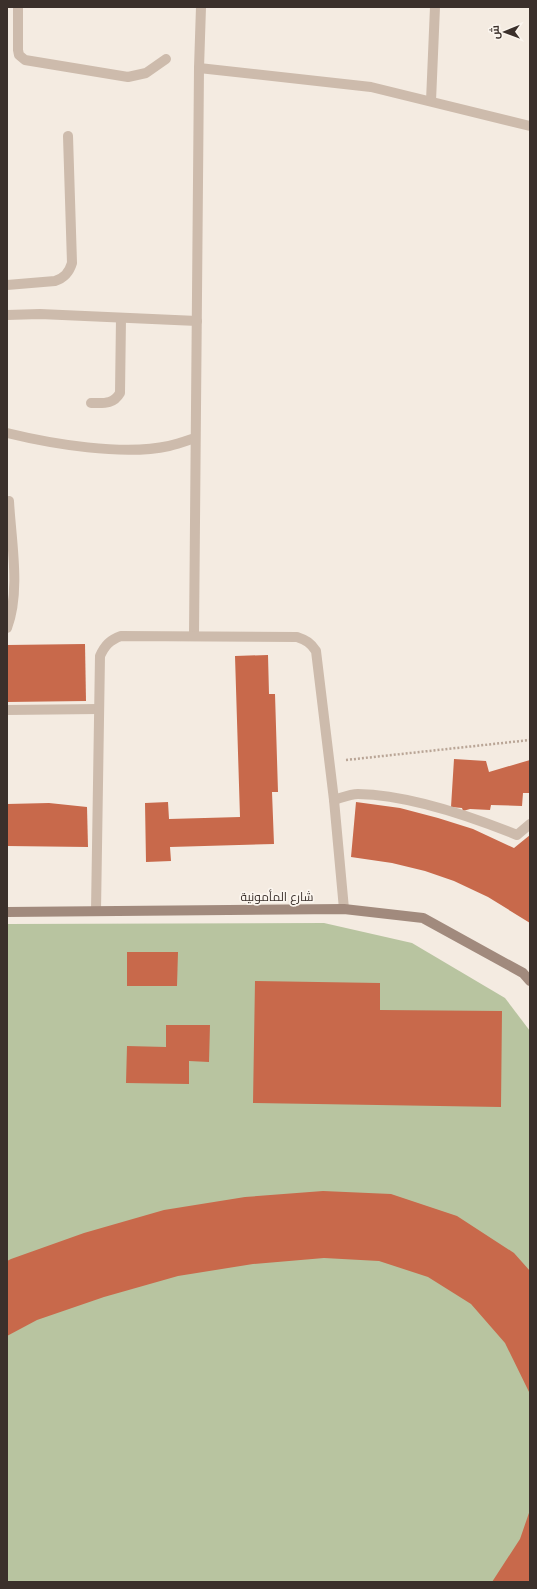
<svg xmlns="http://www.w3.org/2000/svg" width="537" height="1589" font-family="Montserrat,Cairo,sans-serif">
	<rect width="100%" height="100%" fill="#f4ebe1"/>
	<polygon fill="#b8c4a0" points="324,923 412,943 505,998 530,1031 530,1582 7,1582 7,924"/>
	<g fill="#c8694b">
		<polygon points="85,644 86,701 7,702 7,645"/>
		<polygon points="268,655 269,694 275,694 278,792 272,792 274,844 170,847 171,861 146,862 145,803 168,802 169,819 240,817 235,656"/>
		<polygon points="454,759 486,761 489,772 530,760 530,793 523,793 522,806 491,805 490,810 470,809 463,811 462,808 451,807"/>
		<polygon points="356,802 400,808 438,818 473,829 514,848 530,835 530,923 488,897 454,881 425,871 392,863 351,857"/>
		<polygon points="49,803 87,807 88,847 7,846 7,804"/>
		<polygon points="127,952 178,952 177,986 127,986"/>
		<polygon points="255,981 380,983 380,1010 502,1011 501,1107 253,1103"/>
		<polygon points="166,1025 210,1025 209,1062 189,1061 189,1084 126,1083 127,1046 166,1047"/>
		<polygon points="323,1191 391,1194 457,1216 514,1253 530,1271 530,1394 505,1343 471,1304 428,1277 379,1261 324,1258 253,1264 178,1276 104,1297 37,1320 7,1336 7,1261 11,1259 84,1233 164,1210 245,1197"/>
		<polygon points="530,1510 530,1582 492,1582 520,1539"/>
	</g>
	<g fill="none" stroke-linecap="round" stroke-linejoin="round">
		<polyline stroke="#b9a596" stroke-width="2.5" stroke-dasharray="2 2" stroke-linecap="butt" points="346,760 530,740"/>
		<g stroke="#cdbbac" stroke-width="10">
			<polyline points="18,7 18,50 19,55 25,60 128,77 146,73 166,59"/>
			<polyline points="199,68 371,87 530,126"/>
			<polyline points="431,101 435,7"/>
			<path d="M7 285 55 281C64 278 69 273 72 263L68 136"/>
			<polyline points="7,315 40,314 197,321"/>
			<path d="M91 403C103 403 113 405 120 393L121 318"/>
			<path d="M7 433C52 444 123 456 169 446 178 444 186 441 195 438"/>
			<path d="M7 628C21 591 11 540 9 501"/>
			<polyline points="194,635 199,68 201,7"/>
			<polyline points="7,710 98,709"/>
			<path d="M334 800C341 798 350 794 358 794 409 795 470 816 517 835L530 824"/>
			<path d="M96 911 100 656C105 645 110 640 121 636L297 637C306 640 311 643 316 651L334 800 344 909"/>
		</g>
		<polyline stroke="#a18a7d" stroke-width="10" points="7,912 344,909 423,918 523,973 530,981"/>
	</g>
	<g text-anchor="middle" stroke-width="3.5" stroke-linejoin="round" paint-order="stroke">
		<g font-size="12" fill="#3b302b" stroke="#fbf5ee">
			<text x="277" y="901">شارع المأمونية</text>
		</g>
	</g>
	<rect width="537" height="1589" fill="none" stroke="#3b302b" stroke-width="16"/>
	<g transform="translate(505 32) rotate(269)" stroke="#fbf5ee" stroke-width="3" paint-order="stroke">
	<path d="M0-3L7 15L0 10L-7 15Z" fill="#3b302b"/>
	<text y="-6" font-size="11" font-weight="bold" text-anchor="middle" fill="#3b302b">ش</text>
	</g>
</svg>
